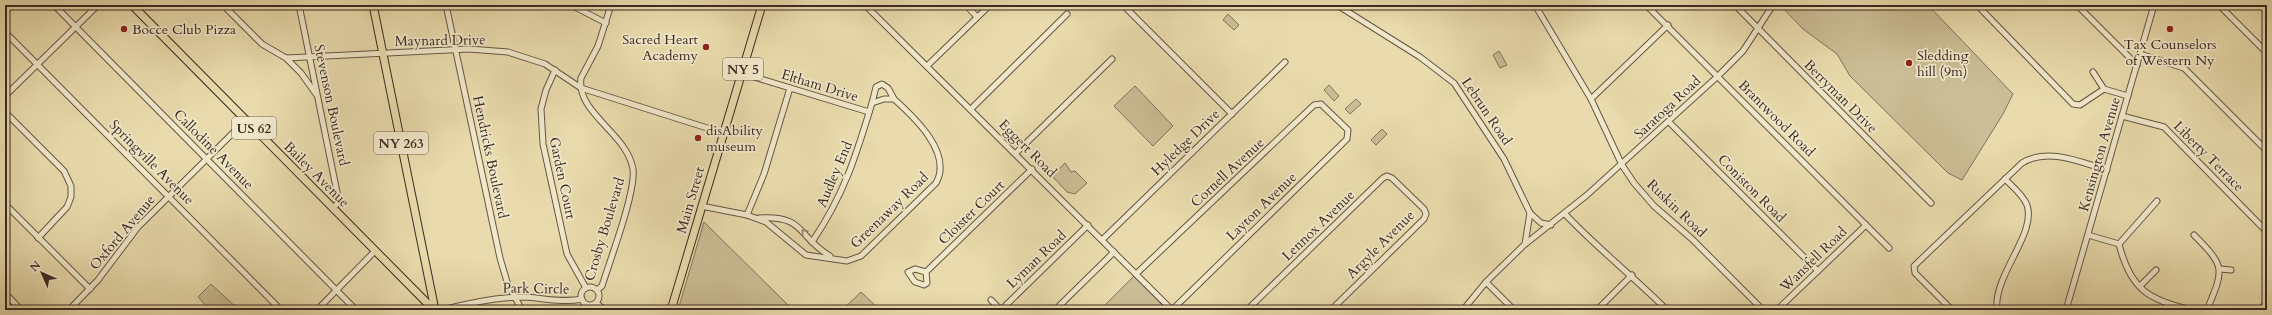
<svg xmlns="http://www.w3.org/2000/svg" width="2272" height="315" font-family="Cardo,serif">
	<rect width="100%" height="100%" fill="#e9dbad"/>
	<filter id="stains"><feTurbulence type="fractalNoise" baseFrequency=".005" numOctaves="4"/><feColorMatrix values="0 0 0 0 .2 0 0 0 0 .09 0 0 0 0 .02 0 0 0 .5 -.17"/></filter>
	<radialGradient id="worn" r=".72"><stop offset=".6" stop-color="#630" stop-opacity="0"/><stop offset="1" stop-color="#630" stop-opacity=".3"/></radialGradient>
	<g fill="#cbbd95" stroke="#83735c">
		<polygon points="1780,5 1928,5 2013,94 2003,114 1962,180 1948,173 1850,76 1837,54 1803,29"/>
		<polygon points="1228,14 1239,25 1234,30 1223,20"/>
		<polygon points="1499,51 1507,65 1500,68 1493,55"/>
		<polygon points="1329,85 1339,96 1334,101 1324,90"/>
		<polygon points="1135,86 1173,126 1153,146 1114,106"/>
		<polygon points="1356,99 1361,104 1350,114 1345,109"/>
		<polygon points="1382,129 1387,134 1376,145 1371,140"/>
		<polygon points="1065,163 1071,172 1075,171 1087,183 1075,194 1067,192 1052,176"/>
		<polygon points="704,222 784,301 793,310 678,310"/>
		<polygon points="1134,276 1167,310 1100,310"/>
		<polygon points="211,284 239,310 210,310 198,297"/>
		<polygon points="861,292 880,310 842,310"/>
	</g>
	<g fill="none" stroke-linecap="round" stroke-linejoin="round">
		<defs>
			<g id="minor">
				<polyline points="54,5 356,310"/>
				<polyline points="223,5 262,44 286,58 469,49 508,52 545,64 581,88 723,133"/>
				<polyline points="299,5 339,202 333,208"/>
				<polyline points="446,5 500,258 508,285 522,310"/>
				<polyline points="571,5 606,23"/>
				<polyline points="865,5 1172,310"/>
				<polyline points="966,5 977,17"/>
				<polyline points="1123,5 1232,114"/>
				<polyline points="1337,5 1420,57 1454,83 1504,159 1530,213 1541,223 1551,225"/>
				<polyline points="1535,5 1591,99 1622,165 1634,183 1654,206 1692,239 1763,310"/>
				<polyline points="1646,5 1889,248"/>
				<polyline points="1735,5 1931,203"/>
				<polyline points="1977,5 2073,104 2080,105 2104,89 2128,96"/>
				<polyline points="2077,5 2137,65"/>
				<polyline points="2219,5 2267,53"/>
				<polyline points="5,32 281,310"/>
				<polyline points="2140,54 2184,68 2267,151"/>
				<polyline points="286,58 301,73 316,94"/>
				<polyline points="927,66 990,5"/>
				<polyline points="555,70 546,90 541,109 543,144 567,254 586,288"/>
				<polyline points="2093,72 2104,89"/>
				<polyline points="741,73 869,112"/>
				<polyline points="5,96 98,5"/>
				<polyline points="1591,99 1668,25"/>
				<polyline points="872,103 876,87 882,84 888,88 894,99"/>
				<polyline points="971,109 1067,14"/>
				<polyline points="5,112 64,171 71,186 71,197 67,207 38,238"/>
				<polyline points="2122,116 2164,127 2267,232"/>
				<polyline points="1669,122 1818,271"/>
				<polyline points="1016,153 1112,59"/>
				<polyline points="5,204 90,289"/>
				<path d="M701 206 747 215 766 222 806 255 847 261 861 256 936 183C953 153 914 117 894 99H884L872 103C856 156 844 195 812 242"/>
				<path d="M1565 214C1597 248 1634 277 1667 310"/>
				<polyline points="747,215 764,174 790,88"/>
				<path d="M759 218C806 215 797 237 830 256"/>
				<polyline points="2088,235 2119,244"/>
				<path d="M2194 235C2226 267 2224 269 2207 310"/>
				<polyline points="1102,240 1285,62"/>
				<polyline points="1525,244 1530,213"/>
				<path d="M2119 244C2130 289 2149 301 2193 310"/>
				<polyline points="2119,244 2157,201"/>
				<polyline points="2220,269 2231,270"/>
				<polyline points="926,272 915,269 908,272 915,282 924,285 927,283 926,272 1032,169"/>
				<polyline points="1136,274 1314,105 1321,104 1348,130 1347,139 1172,310"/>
				<polyline points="1486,282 1514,310"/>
				<polyline points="2140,286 2156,270"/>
				<circle cx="590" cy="296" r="9"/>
				<path d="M597 290 602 286C610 260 636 192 633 169 627 133 576 113 581 78L598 46 611 5"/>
				<polyline points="5,293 21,310"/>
				<polyline points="991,300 1001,310"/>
				<polyline points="5,302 12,310"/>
				<polyline points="596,303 605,310"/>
				<polyline points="69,310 98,280 138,227 246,120"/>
				<polyline points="317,310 375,251"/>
				<path d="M442 310C469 303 496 297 524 297 543 298 563 303 582 299"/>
				<polyline points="1001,310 1088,225"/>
				<polyline points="1055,310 1114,252"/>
				<polyline points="1247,310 1383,178 1387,176 1392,178 1424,209 1426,214 1424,219 1331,310"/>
				<polyline points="1463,310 1486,282 1524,245 1587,195 1718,76 1743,51 1773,5"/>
				<polyline points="1597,310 1632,275"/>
				<polyline points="1777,310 1866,225"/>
				<path d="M1952 310 1915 273 1914 266 2022 163C2048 147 2080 162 2107 170"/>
				<path d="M1997 310C1993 275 2037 234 2027 205 2023 195 2013 187 2005 179"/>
				<polyline points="2066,310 2154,5"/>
				<polyline points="2260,310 2267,302"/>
			</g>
			<g id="major">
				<polyline points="132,5 434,310"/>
				<polyline points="373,5 435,310"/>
				<polyline points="671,310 762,5"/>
			</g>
		</defs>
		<use href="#minor" stroke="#665645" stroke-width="7"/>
		<use href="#major" stroke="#3b2922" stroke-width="9"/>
		<use href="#minor" stroke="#f1e8ca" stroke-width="5"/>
		<use href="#major" stroke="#e9dbad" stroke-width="7"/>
	</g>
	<defs><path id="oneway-chevron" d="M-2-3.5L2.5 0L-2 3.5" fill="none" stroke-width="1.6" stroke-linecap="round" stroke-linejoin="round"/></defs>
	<use stroke="#968876" href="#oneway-chevron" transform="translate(804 232) rotate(-132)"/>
	<g fill="#8f2418" stroke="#f1e8ca" stroke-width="1.5">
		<circle cx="124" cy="29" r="4"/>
		<circle cx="2170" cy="29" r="4"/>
		<circle cx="706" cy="47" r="4"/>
		<circle cx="1909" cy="63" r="4"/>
		<circle cx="698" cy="138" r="4"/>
	</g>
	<g text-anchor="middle" stroke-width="3.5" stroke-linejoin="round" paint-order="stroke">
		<g fill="#f1e8ca" stroke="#726254" stroke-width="1">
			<rect x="723" y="58" width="40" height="22" rx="3"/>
			<rect x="232" y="117" width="44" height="22" rx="3"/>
			<rect x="374" y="132" width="54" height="22" rx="3"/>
		</g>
		<g font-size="13" font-weight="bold" fill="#3b2922">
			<text x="743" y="74">NY 5</text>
			<text x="254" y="133">US 62</text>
			<text x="401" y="148">NY 263</text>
		</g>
		<g font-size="14" fill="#3b2922" stroke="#f1e8ca" text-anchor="start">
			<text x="132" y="34">Bocce Club Pizza</text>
			<text x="698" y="44" text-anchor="end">Sacred Heart<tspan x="698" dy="16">Academy</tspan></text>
			<text x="2170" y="49" text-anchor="middle">Tax Counselors<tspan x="2170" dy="16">of Western Ny</tspan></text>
			<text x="1917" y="60">Sledding<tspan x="1917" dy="16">hill (9m)</tspan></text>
			<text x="706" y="135">disAbility<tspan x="706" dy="16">museum</tspan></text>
		</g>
		<g font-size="14" fill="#3b2922" stroke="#f1e8ca">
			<text transform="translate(440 40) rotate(-1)" y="5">Maynard Drive</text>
			<text transform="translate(820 85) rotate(17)" y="5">Eltham Drive</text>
			<text transform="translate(1841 96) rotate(45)" y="5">Berryman Drive</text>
			<text transform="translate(332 105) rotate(78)" y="5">Stevenson Boulevard</text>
			<text transform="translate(1667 107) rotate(-43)" y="5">Saratoga Road</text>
			<text transform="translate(1487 111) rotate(56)" y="5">Lebrun Road</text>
			<text transform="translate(1777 118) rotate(45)" y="5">Brantwood Road</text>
			<text transform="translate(1185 142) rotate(-44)" y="5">Hyledge Drive</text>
			<text transform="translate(1028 148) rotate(45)" y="5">Eggert Road</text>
			<text transform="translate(214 149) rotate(45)" y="5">Callodine Avenue</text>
			<text transform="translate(2099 154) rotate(-74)" y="5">Kensington Avenue</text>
			<text transform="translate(2209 156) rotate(45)" y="5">Liberty Terrace</text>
			<text transform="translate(491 157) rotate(78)" y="5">Hendricks Boulevard</text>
			<text transform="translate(152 162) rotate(45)" y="5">Springville Avenue</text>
			<text transform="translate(1227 172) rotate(-43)" y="5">Cornell Avenue</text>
			<text transform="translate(317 174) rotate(45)" y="5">Bailey Avenue</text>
			<text transform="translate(834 174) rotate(-67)" y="5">Audley End</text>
			<text transform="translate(563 178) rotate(78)" y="5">Garden Court</text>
			<text transform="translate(1752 188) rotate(45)" y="5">Coniston Road</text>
			<text transform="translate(690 200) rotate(-74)" y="5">Main Street</text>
			<text transform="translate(1261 206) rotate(-44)" y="5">Layton Avenue</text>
			<text transform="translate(1677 208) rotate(44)" y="5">Ruskin Road</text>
			<text transform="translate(889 210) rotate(-44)" y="5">Greenaway Road</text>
			<text transform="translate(971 212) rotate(-44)" y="5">Cloister Court</text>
			<text transform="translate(1318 225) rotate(-44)" y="5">Lennox Avenue</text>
			<text transform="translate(604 229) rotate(-73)" y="5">Crosby Boulevard</text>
			<text transform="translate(122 232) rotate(-50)" y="5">Oxford Avenue</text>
			<text transform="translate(1380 244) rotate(-45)" y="5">Argyle Avenue</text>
			<text transform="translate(1036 259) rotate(-44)" y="5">Lyman Road</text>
			<text transform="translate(1813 259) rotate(-44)" y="5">Wansfell Road</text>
			<text transform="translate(536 288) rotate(1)" y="5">Park Circle</text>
		</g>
	</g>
	<rect width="2272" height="315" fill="none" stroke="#e9dbad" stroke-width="20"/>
	<rect x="6" y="6" width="2260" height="303" fill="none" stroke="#3b2922" stroke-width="2"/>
	<rect x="10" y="10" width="2252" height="295" fill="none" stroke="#3b2922"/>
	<g transform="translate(42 273) rotate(315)" stroke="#f1e8ca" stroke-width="3" paint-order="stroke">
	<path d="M0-3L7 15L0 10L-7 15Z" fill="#3b2922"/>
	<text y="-6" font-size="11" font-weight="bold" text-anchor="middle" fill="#3b2922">N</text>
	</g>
	<rect width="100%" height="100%" filter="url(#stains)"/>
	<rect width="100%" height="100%" fill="url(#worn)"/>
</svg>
